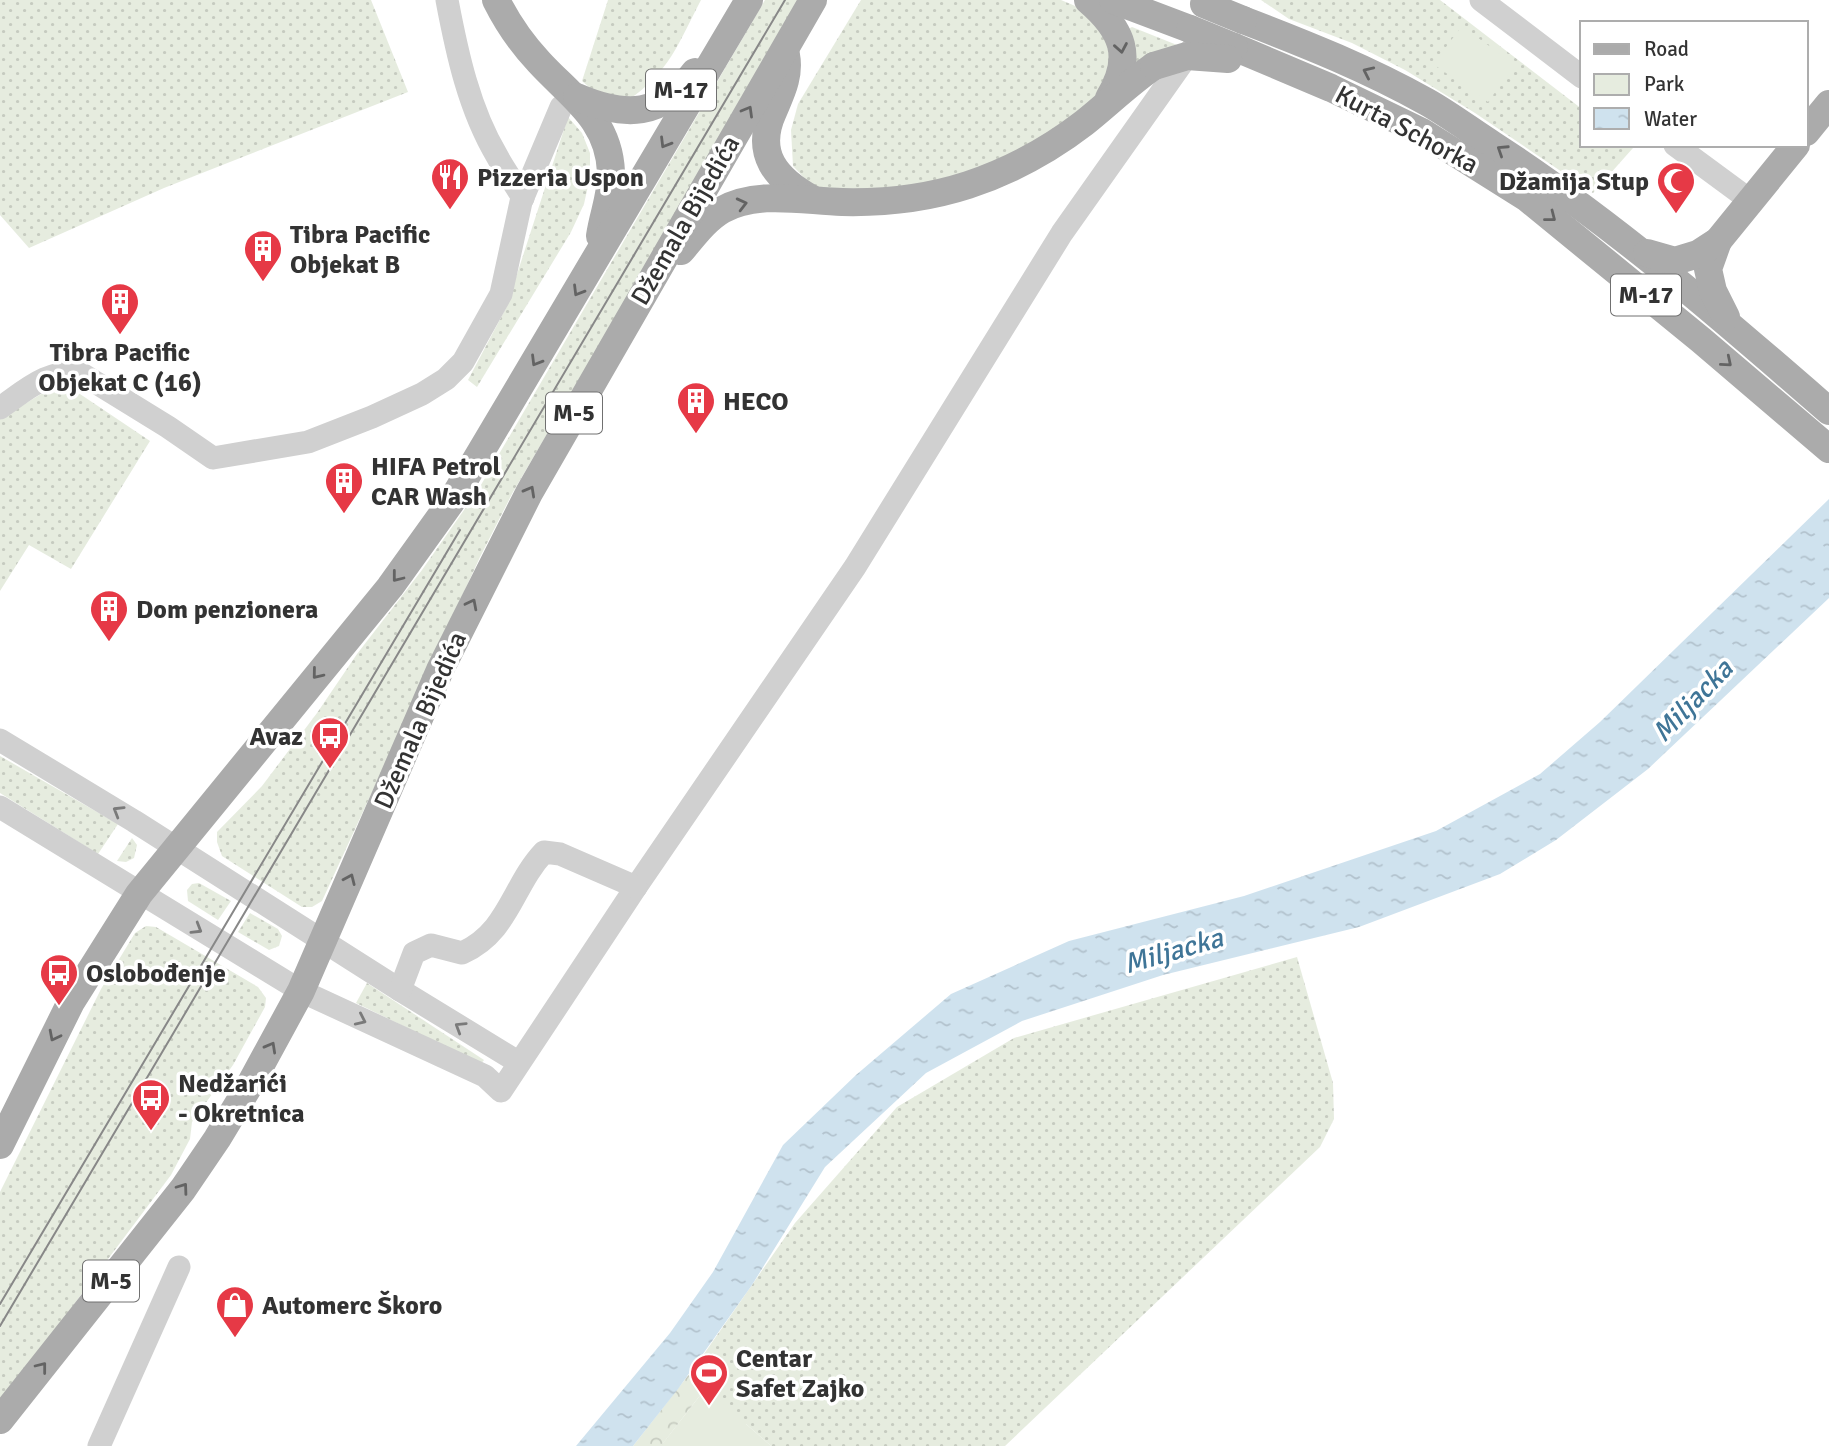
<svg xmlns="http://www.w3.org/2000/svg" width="1829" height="1446" font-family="Signika,sans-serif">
	<defs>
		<pattern id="grass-dots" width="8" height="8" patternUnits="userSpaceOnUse" patternTransform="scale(1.75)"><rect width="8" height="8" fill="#e6ecdf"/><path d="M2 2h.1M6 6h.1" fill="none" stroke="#c6cbc0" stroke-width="1.8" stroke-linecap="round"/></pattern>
		<pattern id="forest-crowns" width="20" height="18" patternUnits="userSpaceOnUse" patternTransform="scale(1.75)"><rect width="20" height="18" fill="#e6ecdf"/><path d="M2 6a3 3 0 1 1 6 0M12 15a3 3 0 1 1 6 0" fill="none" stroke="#c6cbc0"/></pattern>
		<pattern id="water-ripples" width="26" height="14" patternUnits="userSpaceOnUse" patternTransform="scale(1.75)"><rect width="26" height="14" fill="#cfe2ee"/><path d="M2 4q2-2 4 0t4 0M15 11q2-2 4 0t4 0" fill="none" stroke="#b2c2cd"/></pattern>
	</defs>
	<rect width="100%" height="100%" fill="#fff"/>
	<g fill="url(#grass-dots)">
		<polygon points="0,0 371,0 408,92 164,188 29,248 0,215"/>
		<path d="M608 0H701C679 42 669 73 628 100L598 95 582 81Z"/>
		<polygon points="765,0 802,0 513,492 480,557 322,901 312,907 302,907 222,856 217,842 217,832 262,786 317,713 357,654 422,570 478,490"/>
		<polygon points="861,0 1061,0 1080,8 1100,28 1112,48 1111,76 1083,114 1022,154 909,191 835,193 810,184 793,166 791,130 798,104"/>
		<polygon points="1261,0 1440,0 1582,109 1582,145 1630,145 1633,148 1593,193 1475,113 1405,70 1352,43 1289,19"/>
		<polygon points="1132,27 1182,47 1131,66 1128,29"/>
		<polygon points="568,117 582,133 590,153 590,177 584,204 571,232 477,387 468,380 506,308"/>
		<polygon points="61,388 77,392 150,441 71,569 29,545 0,591 0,419 46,391"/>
		<polygon points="0,756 118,824 98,854 0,793"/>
		<polygon points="132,838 137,845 134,858 126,862 117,861"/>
		<polygon points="199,883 231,901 218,920 188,901 187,890 192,884"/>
		<polygon points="250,913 278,929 282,936 279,946 269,950 238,932"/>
		<polygon points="146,926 156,927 258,987 266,998 265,1007 233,1065 192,1122 190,1139 171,1175 0,1403 0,1192 101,989 135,933"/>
		<polygon points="1297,957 1333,1083 1334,1119 1320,1147 1005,1446 771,1446 746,1424 661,1446 705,1389 697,1364 795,1223 897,1107 1014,1038"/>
		<polygon points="367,983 484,1060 481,1064 356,1003"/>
	</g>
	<polygon fill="url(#forest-crowns)" points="697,1364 705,1389 661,1446 633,1446"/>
	<g fill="#e6ecdf">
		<polygon points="1462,26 1515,65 1488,102 1433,64"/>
		<polygon points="706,1389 771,1446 661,1446"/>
	</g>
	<polygon fill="url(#water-ripples)" points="1829,499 1829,598 1648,769 1556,840 1500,874 1359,927 1163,975 1022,1021 926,1073 825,1167 752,1285 678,1389 633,1446 576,1446 670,1333 713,1272 783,1145 856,1075 951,994 1069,941 1244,896 1436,831 1540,774 1600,722"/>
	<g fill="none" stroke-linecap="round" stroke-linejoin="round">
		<g stroke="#d0d0d0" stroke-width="23">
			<path d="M447 0C457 53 469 109 497 156 505 171 515 184 523 198"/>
			<polyline points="1481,0 1582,77"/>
			<polyline points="1675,145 1751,201"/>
			<path d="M0 408C26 390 49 368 82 374L168 427 213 458 308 442 372 417 422 394 446 379 463 362 501 294 521 202 561 107"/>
			<polyline points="0,740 134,821 400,990 518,1062"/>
			<polyline points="0,807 301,991 485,1076 501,1091 636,887 855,567 1062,233 1192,49"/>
			<path d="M400 990 414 953 431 945 462 953C509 932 512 886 544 852L560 854 636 887"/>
			<polyline points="99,1446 179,1267"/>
		</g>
		<g stroke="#ababab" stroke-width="28">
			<path d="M496 0C507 22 522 44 539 62 571 97 609 119 611 172 612 195 603 214 600 236"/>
			<path d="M1088 0C1123 30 1134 57 1109 98"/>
			<polyline points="1113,0 1190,29"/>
			<path d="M1243 20C1306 44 1368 69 1427 102 1450 115 1471 131 1493 145 1613 223 1721 317 1829 411"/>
			<polyline points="1234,47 1331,88 1422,132 1527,198 1701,340 1829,449"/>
			<path d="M786 55C790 76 781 93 773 112 754 154 776 179 812 199"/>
			<path d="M577 97C626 118 661 117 695 72"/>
			<polyline points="1806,132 1829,104"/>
			<polyline points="1718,241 1708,269 1713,291 1726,317"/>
			<path d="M681 251C693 237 705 220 722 210 757 190 804 201 842 202 884 203 928 198 968 185 1010 171 1049 150 1084 123 1108 104 1129 83 1154 66"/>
			<polyline points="1647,253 1675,261 1698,254 1718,241 1796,145"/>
			<polyline points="0,1145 71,1002 139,894 390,587 451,502 749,0"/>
			<polyline points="0,1420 183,1189 217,1139 252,1081 301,991 440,670 529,493 813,0"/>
		</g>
		<g stroke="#888" stroke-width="2">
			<polyline points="0,1304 460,530"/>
			<polyline points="0,1326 785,0"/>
		</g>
		<g stroke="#ababab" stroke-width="28">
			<polyline points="1204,4 1243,20"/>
			<polyline points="1190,29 1234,47"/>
			<polyline points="1154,66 1187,56 1228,59"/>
		</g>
	</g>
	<defs><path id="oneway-chevron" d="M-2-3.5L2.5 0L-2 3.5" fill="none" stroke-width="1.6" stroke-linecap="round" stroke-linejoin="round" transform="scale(1.75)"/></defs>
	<g stroke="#636363">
		<use href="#oneway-chevron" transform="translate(1121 48) rotate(80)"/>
		<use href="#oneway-chevron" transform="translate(1368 72) rotate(-155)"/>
		<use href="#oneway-chevron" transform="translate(748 111) rotate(-60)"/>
		<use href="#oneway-chevron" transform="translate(665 143) rotate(121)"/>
		<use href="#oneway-chevron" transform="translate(1502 150) rotate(-147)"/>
		<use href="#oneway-chevron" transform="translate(742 204) rotate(-14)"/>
		<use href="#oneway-chevron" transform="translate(1551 217) rotate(38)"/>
		<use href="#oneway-chevron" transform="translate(578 291) rotate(121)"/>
		<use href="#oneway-chevron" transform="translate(536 361) rotate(121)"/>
		<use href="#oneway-chevron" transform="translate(1727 362) rotate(40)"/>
		<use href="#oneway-chevron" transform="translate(530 491) rotate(-61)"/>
		<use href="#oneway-chevron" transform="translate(397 577) rotate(128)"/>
		<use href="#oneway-chevron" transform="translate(472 604) rotate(-63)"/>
		<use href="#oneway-chevron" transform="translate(317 674) rotate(129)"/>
		<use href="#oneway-chevron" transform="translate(350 879) rotate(-66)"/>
		<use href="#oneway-chevron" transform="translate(54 1036) rotate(117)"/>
		<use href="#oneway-chevron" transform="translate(271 1047) rotate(-61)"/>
		<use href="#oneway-chevron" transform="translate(183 1188) rotate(-54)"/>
		<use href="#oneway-chevron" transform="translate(42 1367) rotate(-52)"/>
	</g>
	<g stroke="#7a7a7a">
		<use href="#oneway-chevron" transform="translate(118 811) rotate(-149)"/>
		<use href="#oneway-chevron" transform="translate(197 929) rotate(31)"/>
		<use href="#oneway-chevron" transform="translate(361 1020) rotate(25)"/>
		<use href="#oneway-chevron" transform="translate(460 1027) rotate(-148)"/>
	</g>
	<defs>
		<symbol id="restaurant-pin" viewBox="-11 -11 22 30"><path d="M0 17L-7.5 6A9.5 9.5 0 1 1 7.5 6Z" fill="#e63946" stroke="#fff"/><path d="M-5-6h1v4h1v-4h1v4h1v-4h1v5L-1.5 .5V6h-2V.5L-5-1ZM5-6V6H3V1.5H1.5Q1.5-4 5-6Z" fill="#fff"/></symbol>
		<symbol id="mosque-pin" viewBox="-11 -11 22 30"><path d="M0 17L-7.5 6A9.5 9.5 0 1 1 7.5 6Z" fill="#e63946" stroke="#fff"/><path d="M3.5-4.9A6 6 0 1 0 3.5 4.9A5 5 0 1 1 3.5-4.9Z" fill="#fff"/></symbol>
		<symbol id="building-pin" viewBox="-11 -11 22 30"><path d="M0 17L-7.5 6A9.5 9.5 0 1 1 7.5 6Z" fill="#e63946" stroke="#fff"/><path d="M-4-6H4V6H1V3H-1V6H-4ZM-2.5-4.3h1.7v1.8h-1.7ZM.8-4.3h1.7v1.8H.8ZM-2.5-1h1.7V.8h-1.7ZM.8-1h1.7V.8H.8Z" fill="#fff"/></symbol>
		<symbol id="bus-pin" viewBox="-11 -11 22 30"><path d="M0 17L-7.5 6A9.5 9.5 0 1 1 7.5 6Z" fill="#e63946" stroke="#fff"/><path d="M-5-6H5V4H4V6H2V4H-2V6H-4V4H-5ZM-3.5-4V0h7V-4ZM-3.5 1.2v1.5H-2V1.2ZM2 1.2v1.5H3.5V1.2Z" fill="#fff"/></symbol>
		<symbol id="shop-pin" viewBox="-11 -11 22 30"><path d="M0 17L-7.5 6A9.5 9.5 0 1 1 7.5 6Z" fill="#e63946" stroke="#fff"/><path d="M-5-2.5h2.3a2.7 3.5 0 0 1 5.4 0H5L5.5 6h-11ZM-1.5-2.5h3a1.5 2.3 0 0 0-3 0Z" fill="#fff"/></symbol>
		<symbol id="stadium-pin" viewBox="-11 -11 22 30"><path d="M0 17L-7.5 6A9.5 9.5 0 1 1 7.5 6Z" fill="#e63946" stroke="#fff"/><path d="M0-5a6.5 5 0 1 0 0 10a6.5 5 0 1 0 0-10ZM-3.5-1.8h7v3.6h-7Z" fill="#fff"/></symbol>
	</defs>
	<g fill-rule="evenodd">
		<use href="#restaurant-pin" x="428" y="155" width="44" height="60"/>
		<use href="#mosque-pin" x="1654" y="159" width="44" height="60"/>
		<use href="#building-pin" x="241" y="227" width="44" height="60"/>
		<use href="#building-pin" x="98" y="280" width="44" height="60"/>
		<use href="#building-pin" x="674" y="379" width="44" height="60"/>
		<use href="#building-pin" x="322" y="459" width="44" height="60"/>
		<use href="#building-pin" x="87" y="587" width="44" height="60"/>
		<use href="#bus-pin" x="308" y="714" width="44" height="60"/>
		<use href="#bus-pin" x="37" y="951" width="44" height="60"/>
		<use href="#bus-pin" x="129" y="1076" width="44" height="60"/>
		<use href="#shop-pin" x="213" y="1283" width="44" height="60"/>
		<use href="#stadium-pin" x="687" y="1351" width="44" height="60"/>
	</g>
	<g text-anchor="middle" stroke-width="7" stroke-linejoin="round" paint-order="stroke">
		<g fill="#fff" stroke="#707070" stroke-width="2">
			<rect x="646" y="69.5" width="70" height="41" rx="5"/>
			<rect x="1611" y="274.5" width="70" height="41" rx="5"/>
			<rect x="546" y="392.5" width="56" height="41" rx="5"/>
			<rect x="83" y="1260.5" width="56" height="41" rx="5"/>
		</g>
		<g font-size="24" font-weight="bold" fill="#333">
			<text x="681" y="98">M-17</text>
			<text x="1646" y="303">M-17</text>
			<text x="574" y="421">M-5</text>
			<text x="111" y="1289">M-5</text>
		</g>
		<g font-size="26" fill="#333" stroke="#fff">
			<text transform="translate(1407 129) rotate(28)" y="9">Kurta Schorka</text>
			<text transform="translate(685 220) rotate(-60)" y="9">Džemala Bijedića</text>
			<text transform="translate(420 720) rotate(-66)" y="9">Džemala Bijedića</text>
		</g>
		<g font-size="26" font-weight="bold" fill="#333" stroke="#fff" text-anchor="start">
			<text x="477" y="186">Pizzeria Uspon</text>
			<text x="1649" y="190" text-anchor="end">Džamija Stup</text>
			<text x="290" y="243">Tibra Pacific<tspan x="290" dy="30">Objekat B</tspan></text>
			<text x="120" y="361" text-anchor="middle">Tibra Pacific<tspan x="120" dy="30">Objekat C (16)</tspan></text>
			<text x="723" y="410">HECO</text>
			<text x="371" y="475">HIFA Petrol<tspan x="371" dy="30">CAR Wash</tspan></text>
			<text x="136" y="618">Dom penzionera</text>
			<text x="303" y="745" text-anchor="end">Avaz</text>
			<text x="86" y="982">Oslobođenje</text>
			<text x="178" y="1092">Nedžarići<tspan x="178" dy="30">- Okretnica</tspan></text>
			<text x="262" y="1314">Automerc Škoro</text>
			<text x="736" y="1367">Centar<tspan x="736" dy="30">Safet Zajko</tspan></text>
		</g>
		<g font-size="28" font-style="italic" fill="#3f7597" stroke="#fff">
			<text transform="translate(1692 700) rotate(-46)" y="10">Miljacka</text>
			<text transform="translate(1173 950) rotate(-16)" y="10">Miljacka</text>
		</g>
	</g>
	<rect x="1580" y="21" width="228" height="126" fill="#ffffff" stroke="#adadad" stroke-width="2"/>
	<rect x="1594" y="44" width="35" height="10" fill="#ababab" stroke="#adadad" stroke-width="2"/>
	<text x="1644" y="56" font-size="21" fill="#333333">Road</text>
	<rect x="1594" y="74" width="35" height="21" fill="#e6ecdf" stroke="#adadad" stroke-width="2"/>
	<text x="1644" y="91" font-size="21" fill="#333333">Park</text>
	<rect x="1594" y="108" width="35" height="21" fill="url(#water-ripples)" stroke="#adadad" stroke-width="2"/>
	<text x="1644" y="126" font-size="21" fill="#333333">Water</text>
</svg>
